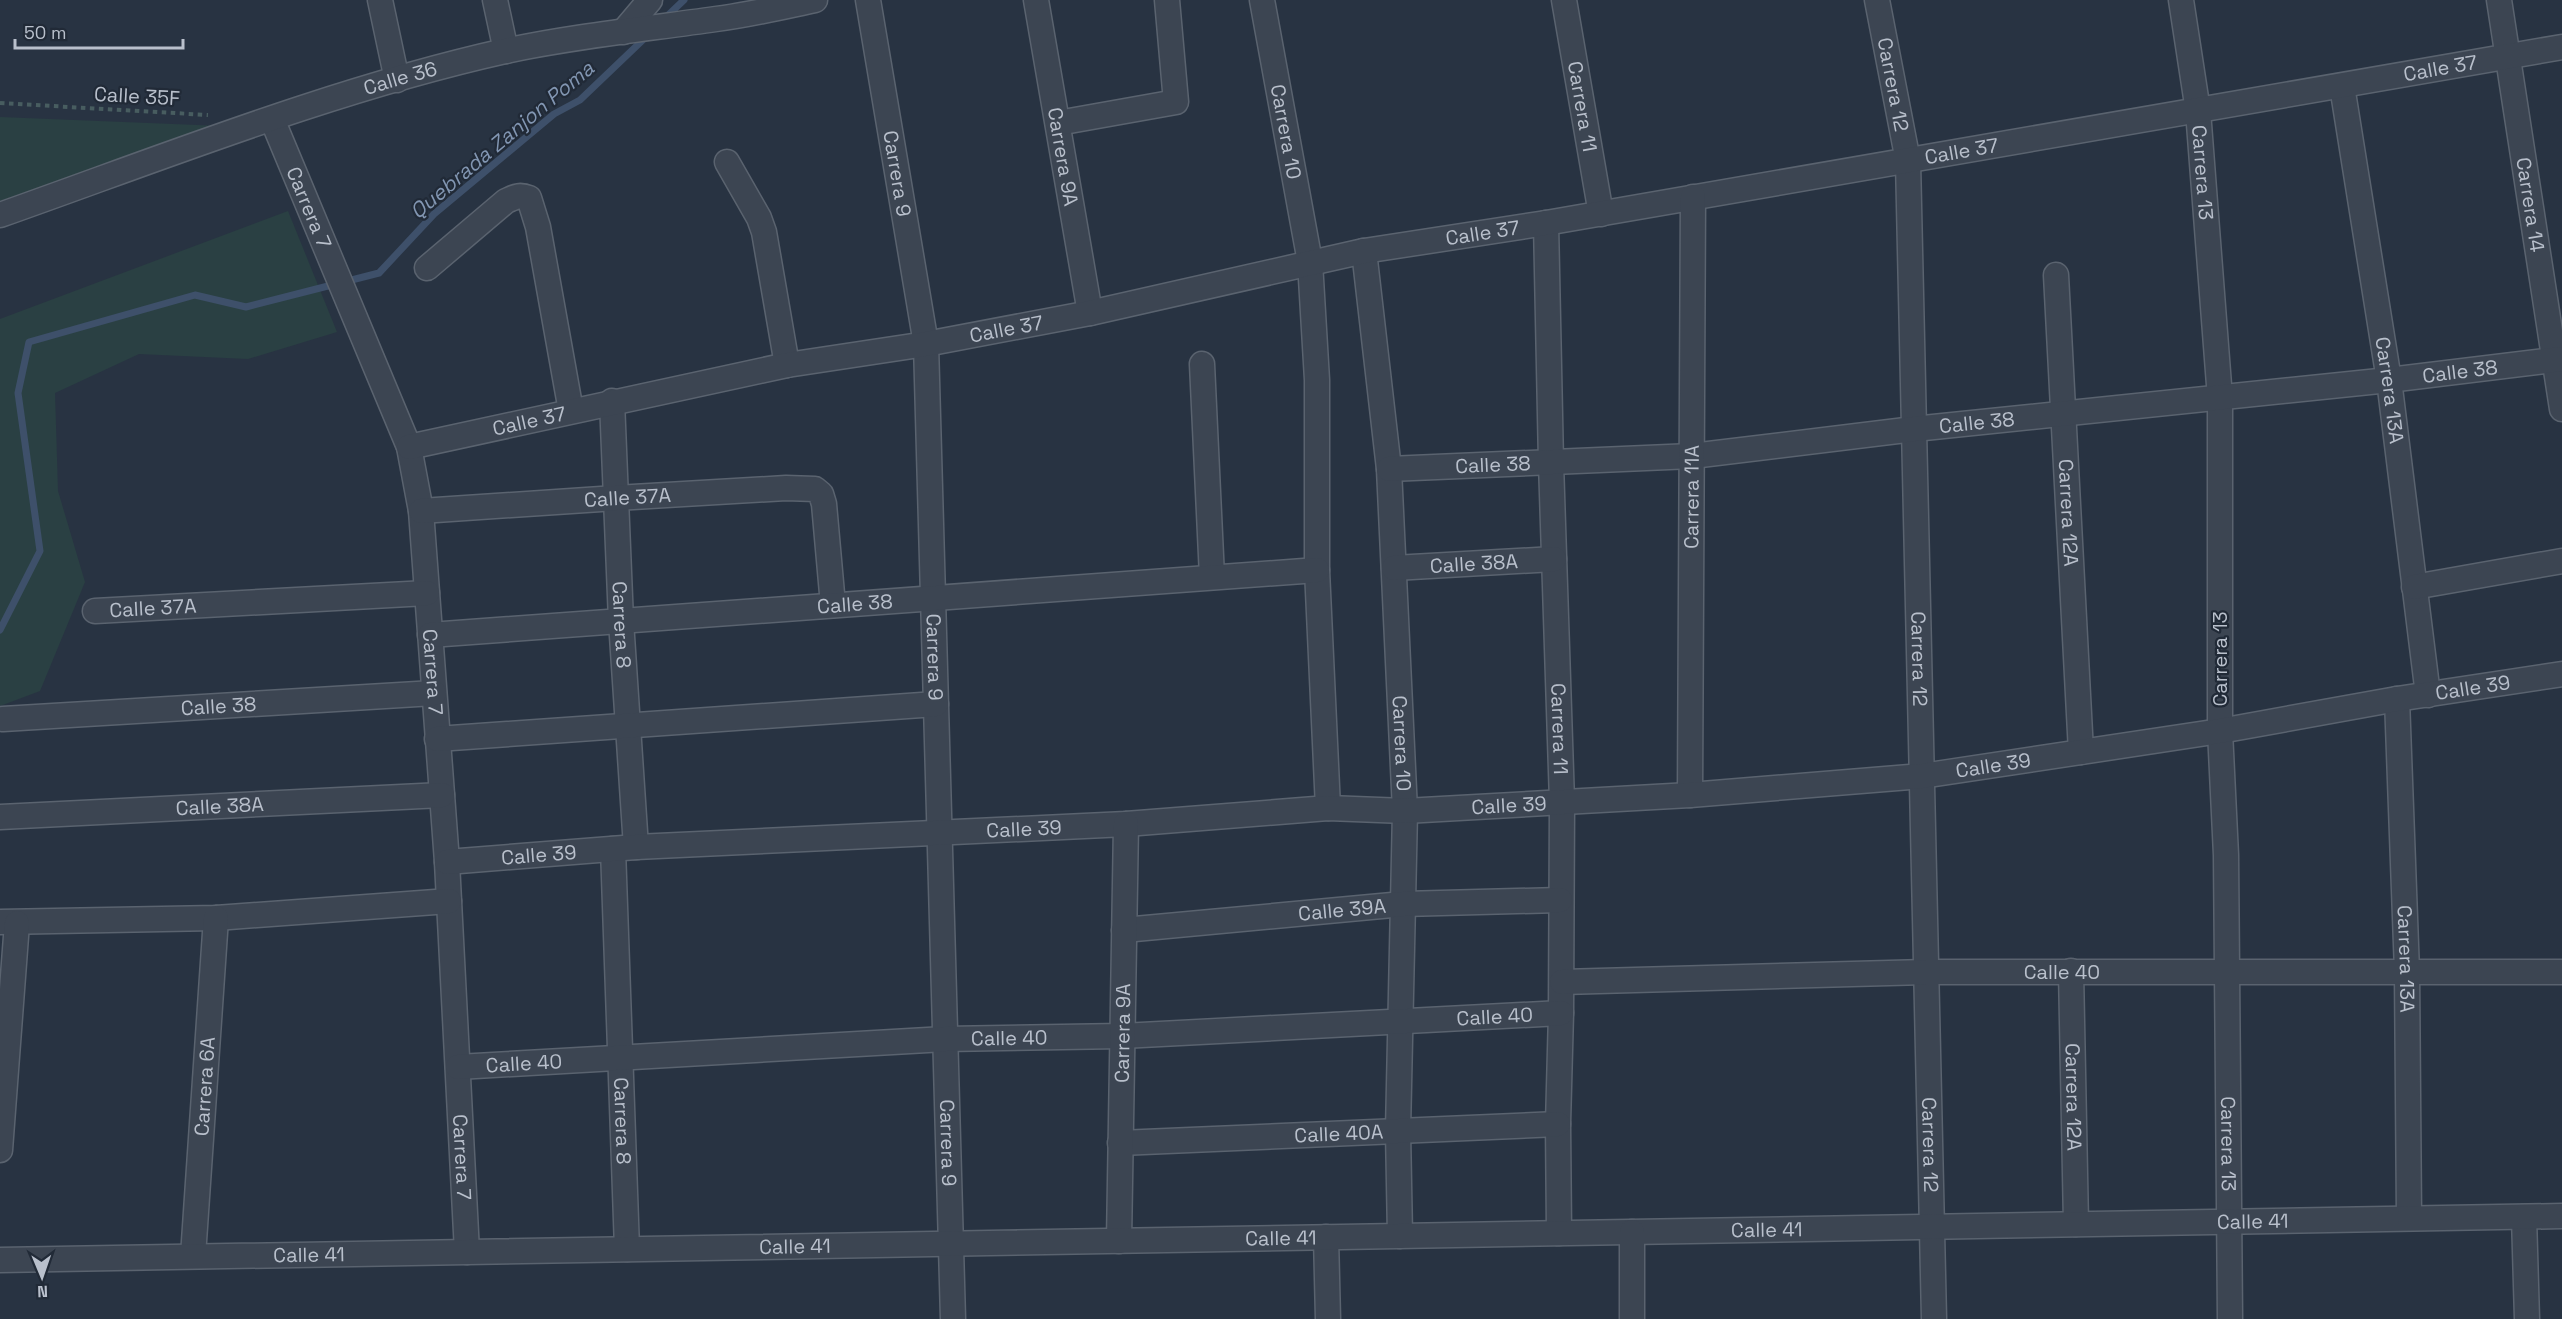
<svg xmlns="http://www.w3.org/2000/svg" width="2562" height="1319" font-family="'Space Grotesk',sans-serif">
	<rect width="100%" height="100%" fill="#283342"/>
	<g fill="#2a4043">
		<polygon points="0,117 222,126 0,201"/>
		<polygon points="288,211 337,332 248,359 139,354 55,393 58,491 85,582 40,691 0,706 0,319"/>
	</g>
	<g fill="none" stroke-linecap="round" stroke-linejoin="round">
		<g stroke="#3e506a" stroke-width="7">
			<polyline points="663,20 684,0"/>
			<polyline points="0,630 40,551 18,393 29,342 195,295 246,307 379,273 434,214 554,114 580,100 647,36"/>
		</g>
		<defs>
			<g id="street">
				<polyline points="380,0 397,80"/>
				<polyline points="495,0 506,51"/>
				<path id="s1" d="M868 0 926 344 953 1319"/>
				<path id="s2" d="M1036 0 1090 313"/>
				<path id="s3" d="M1262 0 1310 262 1317 380V570L1328 808"/>
				<path id="s4" d="M1564 0 1601 214"/>
				<path id="s5" d="M1877 0 1908 161 1934 1319"/>
				<path id="s6" d="M2181 0 2198 111 2220 398V731L2226 855 2230 1319"/>
				<path id="s7" d="M2499 0 2562 409"/>
				<polyline points="623,32 650,0"/>
				<path id="s8" d="M2342 86 2389 380 2428 695"/>
				<path id="s9" d="M272 119 409 447 421 511 447 862 467 1252"/>
				<polyline points="1058,123 1176,102 1167,0"/>
				<polyline points="727,162 759,218 764,232 787,365"/>
				<path id="s10" d="M0 215C164 157 335 89 505 51 575 36 646 29 716 19 749 15 782 7 815 0"/>
				<path id="s11" d="M1546 223 1551 463 1562 802 1561 1013 1558 1124 1559 1233"/>
				<path id="s12" d="M1364 251 1389 469 1405 811 1398 1131 1400 1236"/>
				<path d="M427 268 506 201C515 197 519 194 529 198L538 227 571 411"/>
				<path id="s13" d="M2056 275 2081 752"/>
				<polyline points="1202,364 1212,577"/>
				<path id="s14" d="M612 401 621 621 636 847"/>
				<path id="s15" d="M409 447 787 365 926 344 1090 313 1364 251 1546 223 2562 47"/>
				<path id="s16" d="M1389 469 1692 456 1914 429 2389 380 2562 359"/>
				<path id="s17" d="M421 511 616 498 786 488 815 489 821 494 824 504 833 605"/>
				<path id="s18" d="M1394 568 1554 559"/>
				<polyline points="2414,587 2562,561"/>
				<path id="s19" d="M95 611 427 593"/>
				<path id="s20" d="M430 635 1317 570"/>
				<path id="s21" d="M2397 699 2407 972 2409 1218"/>
				<path id="s22" d="M3 719 434 693"/>
				<polyline points="437,739 936,704"/>
				<path id="s23" d="M1690 795 1693 197"/>
				<path id="s24" d="M0 817 442 795"/>
				<path id="s25" d="M613 849 627 1249"/>
				<path id="s26" d="M447 862 636 847 1126 824 1328 808 1405 811 1690 795 1922 776 2220 731 2397 699 2562 674"/>
				<polyline points="0,922 216,918 449,901"/>
				<path id="s27" d="M1124 930 1403 904 1560 900"/>
				<path id="s28" d="M2071 971 2076 1224"/>
				<path id="s29" d="M1562 982 1926 972H2562"/>
				<path id="s30" d="M458 1067 945 1039 1122 1036 1561 1013"/>
				<path id="s31" d="M1120 1143 1558 1124"/>
				<polyline points="0,1150 17,923"/>
				<polyline points="2524,1217 2527,1319"/>
				<polyline points="1326,1237 1328,1319"/>
				<path id="s32" d="M1119 1241 1126 824"/>
				<path id="s33" d="M193 1256 216 918"/>
				<path id="s34" d="M0 1260 2562 1216"/>
				<polyline points="1632,1319 1632,1232"/>
			</g>
		</defs>
		<use href="#street" stroke="#5a636f" stroke-width="27"/>
		<polyline stroke="#485d60" stroke-width="4" stroke-dasharray="4.5 4.5" stroke-linecap="butt" points="0,103 208,115"/>
		<use href="#street" stroke="#3c4552" stroke-width="24"/>
	</g>
	<g text-anchor="middle" stroke-width="4.5" stroke-linejoin="round" paint-order="stroke">
		<g font-size="20" fill="#b9c0cc" stroke="#212a37">
			<text dy="7" stroke="none"><textPath href="#s15" startOffset="2067">Calle 37</textPath></text>
			<text dy="7" stroke="none"><textPath href="#s10" startOffset="423">Calle 36</textPath></text>
			<text dy="7" stroke="none"><textPath href="#s5" startOffset="86">Carrera 12</textPath></text>
			<text transform="translate(137 96) rotate(3)" y="7">Calle 35F</text>
			<text dy="7" stroke="none"><textPath href="#s4" startOffset="108">Carrera 11</textPath></text>
			<text dy="7" stroke="none"><textPath href="#s3" startOffset="134">Carrera 10</textPath></text>
			<text dy="7" stroke="none"><textPath href="#s15" startOffset="1581">Calle 37</textPath></text>
			<text dy="7" stroke="none"><textPath href="#s2" startOffset="159">Carrera 9A</textPath></text>
			<text dy="7" stroke="none"><textPath href="#s6" startOffset="174">Carrera 13</textPath></text>
			<text dy="7" stroke="none"><textPath href="#s1" startOffset="176">Carrera 9</textPath></text>
			<text dy="7" stroke="none"><textPath href="#s7" startOffset="207">Carrera 14</textPath></text>
			<text dy="7" stroke="none"><textPath href="#s9" startOffset="96">Carrera 7</textPath></text>
			<text dy="7" stroke="none"><textPath href="#s15" startOffset="1095">Calle 37</textPath></text>
			<text dy="7" stroke="none"><textPath href="#s15" startOffset="609">Calle 37</textPath></text>
			<text dy="7" stroke="none"><textPath href="#s16" startOffset="1076">Calle 38</textPath></text>
			<text dy="7" stroke="none"><textPath href="#s8" startOffset="308">Carrera 13A</textPath></text>
			<text dy="7" stroke="none"><textPath href="#s15" startOffset="123">Calle 37</textPath></text>
			<text dy="7" stroke="none"><textPath href="#s16" startOffset="590">Calle 38</textPath></text>
			<text dy="7" stroke="none"><textPath href="#s16" startOffset="104">Calle 38</textPath></text>
			<text dy="7" stroke="none"><textPath href="#s23" startOffset="298">Carrera 11A</textPath></text>
			<text dy="7" stroke="none"><textPath href="#s17" startOffset="207">Calle 37A</textPath></text>
			<text dy="7" stroke="none"><textPath href="#s13" startOffset="238">Carrera 12A</textPath></text>
			<text dy="7" stroke="none"><textPath href="#s18" startOffset="80">Calle 38A</textPath></text>
			<text dy="7" stroke="none"><textPath href="#s20" startOffset="426">Calle 38</textPath></text>
			<text dy="7" stroke="none"><textPath href="#s19" startOffset="58">Calle 37A</textPath></text>
			<text dy="7" stroke="none"><textPath href="#s14" startOffset="224">Carrera 8</textPath></text>
			<text dy="7" stroke="none"><textPath href="#s1" startOffset="662">Carrera 9</textPath></text>
			<text dy="7" stroke="none"><textPath href="#s5" startOffset="662">Carrera 12</textPath></text>
			<text transform="translate(2220 659) rotate(-90)" y="7">Carrera 13</text>
			<text dy="7" stroke="none"><textPath href="#s9" startOffset="582">Carrera 7</textPath></text>
			<text dy="7" stroke="none"><textPath href="#s26" startOffset="2036">Calle 39</textPath></text>
			<text dy="7" stroke="none"><textPath href="#s22" startOffset="216">Calle 38</textPath></text>
			<text dy="7" stroke="none"><textPath href="#s11" startOffset="506">Carrera 11</textPath></text>
			<text dy="7" stroke="none"><textPath href="#s12" startOffset="494">Carrera 10</textPath></text>
			<text dy="7" stroke="none"><textPath href="#s26" startOffset="1550">Calle 39</textPath></text>
			<text dy="7" stroke="none"><textPath href="#s26" startOffset="1064">Calle 39</textPath></text>
			<text dy="7" stroke="none"><textPath href="#s24" startOffset="220">Calle 38A</textPath></text>
			<text dy="7" stroke="none"><textPath href="#s26" startOffset="578">Calle 39</textPath></text>
			<text dy="7" stroke="none"><textPath href="#s26" startOffset="92">Calle 39</textPath></text>
			<text dy="7" stroke="none"><textPath href="#s27" startOffset="219">Calle 39A</textPath></text>
			<text dy="7" stroke="none"><textPath href="#s21" startOffset="260">Carrera 13A</textPath></text>
			<text dy="7" stroke="none"><textPath href="#s29" startOffset="500">Calle 40</textPath></text>
			<text dy="7" stroke="none"><textPath href="#s30" startOffset="1038">Calle 40</textPath></text>
			<text dy="7" stroke="none"><textPath href="#s32" startOffset="208">Carrera 9A</textPath></text>
			<text dy="7" stroke="none"><textPath href="#s30" startOffset="552">Calle 40</textPath></text>
			<text dy="7" stroke="none"><textPath href="#s30" startOffset="66">Calle 40</textPath></text>
			<text dy="7" stroke="none"><textPath href="#s33" startOffset="170">Carrera 6A</textPath></text>
			<text dy="7" stroke="none"><textPath href="#s28" startOffset="126">Carrera 12A</textPath></text>
			<text dy="7" stroke="none"><textPath href="#s25" startOffset="272">Carrera 8</textPath></text>
			<text dy="7" stroke="none"><textPath href="#s31" startOffset="219">Calle 40A</textPath></text>
			<text dy="7" stroke="none"><textPath href="#s1" startOffset="1148">Carrera 9</textPath></text>
			<text dy="7" stroke="none"><textPath href="#s5" startOffset="1148">Carrera 12</textPath></text>
			<text dy="7" stroke="none"><textPath href="#s6" startOffset="1146">Carrera 13</textPath></text>
			<text dy="7" stroke="none"><textPath href="#s9" startOffset="1068">Carrera 7</textPath></text>
			<text dy="7" stroke="none"><textPath href="#s34" startOffset="2253">Calle 41</textPath></text>
			<text dy="7" stroke="none"><textPath href="#s34" startOffset="1767">Calle 41</textPath></text>
			<text dy="7" stroke="none"><textPath href="#s34" startOffset="1281">Calle 41</textPath></text>
			<text dy="7" stroke="none"><textPath href="#s34" startOffset="795">Calle 41</textPath></text>
			<text dy="7" stroke="none"><textPath href="#s34" startOffset="309">Calle 41</textPath></text>
		</g>
		<g font-size="21" font-style="italic" fill="#8296b2" stroke="#212a37">
			<text transform="translate(502 140) rotate(-40)" y="7">Quebrada Zanjon Poma</text>
		</g>
	</g>
	<g transform="translate(42 1277) rotate(178)" stroke="#212a37" stroke-width="4.5" paint-order="stroke">
	<path d="M0-4.5L10 22L0 15L-10 22Z" fill="#b9c0cc"/>
	<text y="-9" font-size="16" font-weight="bold" text-anchor="middle" fill="#b9c0cc">N</text>
	</g>
	<path d="M15 39v9h168v-9" fill="none" stroke="#b9c0cc" stroke-width="3"/>
	<text x="24" y="39" font-size="18" fill="#b9c0cc" stroke="#212a37" stroke-width="4.5" paint-order="stroke">50 m</text>
</svg>
